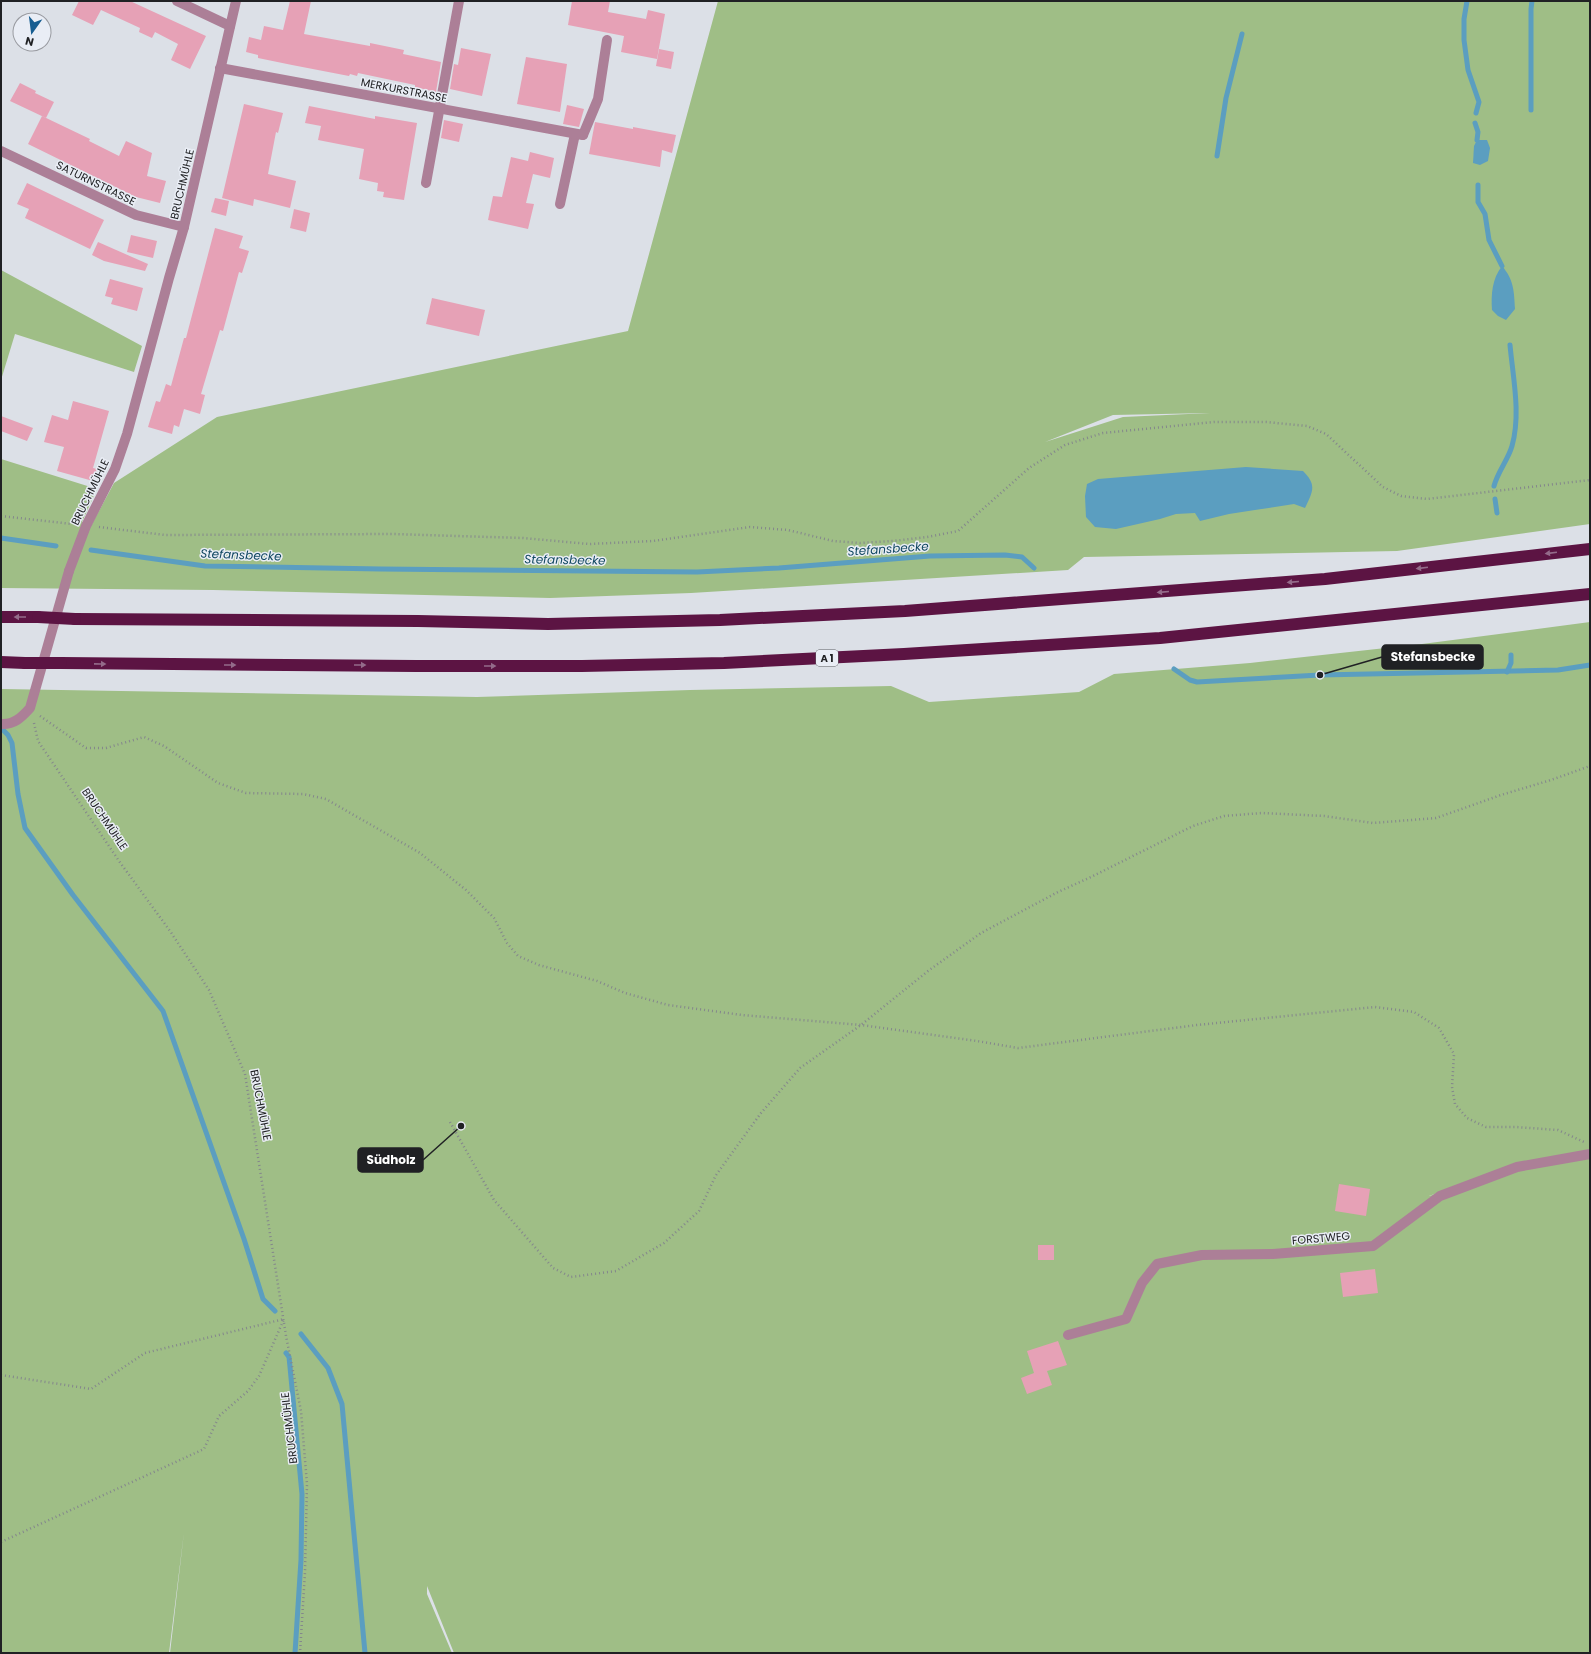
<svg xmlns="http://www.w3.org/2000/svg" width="1591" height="1654" font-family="Poppins,sans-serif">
	<rect width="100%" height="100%" fill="#dce0e7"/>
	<g fill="#9fbe86" fill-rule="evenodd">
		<path d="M718 1H1590V524L1397 551 1084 557 1068 570 691 593 550 598 213 590 1 588V459L97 489 82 522 92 524 114 483 217 417 628 331ZM1210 413 1123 417 1045 442 1113 415Z"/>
		<polygon points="1,270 142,346 134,372 15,334 1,380"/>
		<polygon points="1590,622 1590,1150 1522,1163 1429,1196 1518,1170 1590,1158 1590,1653 454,1653 427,1586 427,1594 452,1653 170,1653 184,1532 169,1653 1,1653 1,689 477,697 690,690 891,686 929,702 1079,692 1114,674 1250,663 1422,644"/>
	</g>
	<g fill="#5b9ec0">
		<polygon points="1477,140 1487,140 1490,148 1488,161 1480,165 1473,163 1474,146"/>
		<path d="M1502 266C1514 280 1514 291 1515 309L1506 320 1498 316 1492 310C1491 294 1492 279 1502 266Z"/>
		<path d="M1246 467 1303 471C1317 485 1313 491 1305 508L1294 504 1229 514 1200 521 1195 513 1176 514 1160 519 1116 529 1095 527 1086 517 1085 496 1087 484 1098 479Z"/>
	</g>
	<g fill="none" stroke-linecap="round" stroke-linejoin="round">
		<g stroke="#5b9ec0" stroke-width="5">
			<polyline points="1467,1 1464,19 1464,40 1468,70 1479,102 1476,113"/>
			<polyline points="1531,110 1531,9 1532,1"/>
			<polyline points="1475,123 1478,132 1477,140"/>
			<polyline points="1217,156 1226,98 1242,34"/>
			<polyline points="1478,185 1478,202 1485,214 1489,240 1502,266"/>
			<path d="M1494 486C1498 471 1508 460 1512 446 1521 414 1513 378 1510 345"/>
			<polyline points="1495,499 1497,513"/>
			<polyline points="1,538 56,546"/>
			<polyline points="91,550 205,566 381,569 697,572 779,568 930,556 1005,555 1022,557 1034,568"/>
			<polyline points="1174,669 1190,680 1197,682 1320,675 1558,670 1590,665"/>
			<polyline points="1507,672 1511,663 1511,655"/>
			<polyline points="1,728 8,735 12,743 18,794 25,828 73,895 163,1011 244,1239 263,1299 275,1311"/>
			<polyline points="301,1334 328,1368 342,1404 365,1653"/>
			<polyline points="286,1353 289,1357 290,1367 302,1494 301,1560 295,1653"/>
		</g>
	</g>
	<g fill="#e6a1b6">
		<polygon points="79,1 130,1 206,36 190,69 171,60 178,44 155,32 152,38 139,32 140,28 101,10 93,25 72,15"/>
		<polygon points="290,1 311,1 304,34 370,46 370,43 404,50 403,54 441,62 436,92 415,87 415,85 358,73 357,76 350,74 349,76 292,65 258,58 258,55 246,52 249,37 261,40 264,26 283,30"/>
		<polygon points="572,1 610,1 608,12 646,19 648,10 665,14 657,59 621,52 624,36 568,25"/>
		<polygon points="461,48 491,54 482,96 450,89 454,64 458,65"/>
		<polygon points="659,49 674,52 671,69 656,66"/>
		<polygon points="526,57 567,64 560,112 517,104"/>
		<polygon points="20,83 36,91 35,93 54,102 46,118 10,101"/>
		<polygon points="244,104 283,113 278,133 276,132 268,174 296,181 290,208 254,199 253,206 222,198"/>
		<polygon points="567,105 584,109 579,127 563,124"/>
		<polygon points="309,106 375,119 375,116 417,123 404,200 383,197 384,192 377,191 378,183 359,179 364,149 318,140 321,126 305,123"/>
		<polygon points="42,116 90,139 89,141 119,156 126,141 152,153 147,176 166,181 160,203 136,197 28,144"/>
		<polygon points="444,120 463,124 459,142 441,138"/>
		<polygon points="595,122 633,129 633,127 676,135 672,153 662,150 660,167 589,154"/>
		<polygon points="530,152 554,158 550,178 533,174 526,203 534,204 528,229 488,220 493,196 502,197 511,157 528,161"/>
		<polygon points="27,183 104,220 90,249 25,218 29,209 17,204"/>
		<polygon points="215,198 229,201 226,216 211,212"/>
		<polygon points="294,209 310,213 306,232 290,228"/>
		<polygon points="215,228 243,236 239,248 249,251 242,273 239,272 223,331 220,330 201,394 205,395 200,414 184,409 179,427 174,425 172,434 148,427 156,401 160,402 166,384 171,386 184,338 186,338"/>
		<polygon points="131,235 157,241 153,258 127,252"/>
		<polygon points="98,242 148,264 145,271 104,261 92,255"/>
		<polygon points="110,279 143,288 137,311 111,304 113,298 105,296"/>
		<polygon points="432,298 485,310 479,336 426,324"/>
		<polygon points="73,401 109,411 93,468 97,469 93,481 57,471 64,447 44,442 52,415 68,420"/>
		<polygon points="1,416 33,428 27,441 1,431"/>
		<polygon points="1339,1184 1370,1189 1366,1216 1335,1211"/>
		<rect x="1038" y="1245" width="16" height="15"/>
		<polygon points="1375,1269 1378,1293 1343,1297 1340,1273"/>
		<polygon points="1058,1341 1067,1365 1047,1371 1052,1385 1027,1394 1021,1378 1034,1373 1027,1351"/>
	</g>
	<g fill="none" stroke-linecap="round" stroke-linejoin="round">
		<g stroke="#84878c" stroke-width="2.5" stroke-dasharray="1 3" stroke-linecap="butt">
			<polyline points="1,516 72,524"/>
			<polyline points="99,527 165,535 393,534 523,538 589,544 653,541 750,527 788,530 833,541 860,543 893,541 927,537 958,531 1029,468 1065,445 1103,433 1214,422 1266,422 1307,426 1326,434 1383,487 1401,496 1427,499 1590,480"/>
			<polyline points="40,716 86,748 106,748 144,737 164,746 218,783 246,793 303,794 326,799 420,853 466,890 494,918 507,943 518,956 539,965 597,981 625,993 668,1005 742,1015 861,1025 977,1041 1018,1048 1197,1025 1375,1007 1414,1012 1439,1028 1454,1054 1452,1087 1455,1104 1467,1118 1486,1127 1516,1127 1558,1130 1584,1142"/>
			<polyline points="34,723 38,741 119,861 170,931 209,990 245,1074 286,1336 301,1411 307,1484 305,1572 300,1653"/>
			<polyline points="450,1122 494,1200 553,1268 571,1277 616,1271 664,1243 699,1211 716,1175 761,1113 800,1068 861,1025 928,971 981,933 1058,892 1091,877 1193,826 1224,816 1262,813 1324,816 1373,823 1436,818 1501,795 1551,780 1590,766"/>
			<polyline points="1,1375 91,1389 145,1353 284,1319"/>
			<polyline points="1,1542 204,1449 219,1416 248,1391 259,1376 284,1319"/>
		</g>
		<g stroke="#ac7f97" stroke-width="10">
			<polyline points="583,135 598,99 607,40"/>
			<polyline points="426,183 459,1"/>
			<polyline points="560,204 575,134"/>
			<path d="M1 724C14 725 22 717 30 708L69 571"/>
		</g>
		<g stroke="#ac7f97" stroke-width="10">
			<polyline points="177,1 230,26"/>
			<polyline points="220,68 583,135"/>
			<polyline points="1,151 136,215 184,227"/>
			<polyline points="69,571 86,526 115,469 127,434 169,278 184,227 236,1"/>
			<polyline points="1068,1335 1126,1319 1142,1283 1157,1264 1202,1255 1273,1254 1373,1246 1440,1196 1517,1167 1590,1154"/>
		</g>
		<g stroke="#5c1443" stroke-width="12">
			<polyline points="1,617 38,617"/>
			<polyline points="75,619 418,621 548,624 720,620 905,611 1325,579 1590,549"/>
			<polyline points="1,662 25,663"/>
			<polyline points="61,663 416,666 582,666 724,663 904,654 1160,638 1590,594"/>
		</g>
		<g stroke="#5c1443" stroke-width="12">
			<polyline points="38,617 75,619"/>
			<polyline points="25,663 61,663"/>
		</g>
	</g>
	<defs><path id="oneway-solid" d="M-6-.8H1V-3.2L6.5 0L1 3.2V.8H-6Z"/></defs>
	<g fill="#946b8a">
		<use href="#oneway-solid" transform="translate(1551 553) rotate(173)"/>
		<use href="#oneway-solid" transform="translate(1422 568) rotate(173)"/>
		<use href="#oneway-solid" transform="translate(1293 582) rotate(175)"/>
		<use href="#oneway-solid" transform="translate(1163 592) rotate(175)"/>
		<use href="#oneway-solid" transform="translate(20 617) rotate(-180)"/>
		<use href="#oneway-solid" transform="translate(100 664) rotate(1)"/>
		<use href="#oneway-solid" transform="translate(230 665)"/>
		<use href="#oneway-solid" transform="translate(360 665)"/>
		<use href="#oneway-solid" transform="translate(490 666)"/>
	</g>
	<g text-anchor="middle" stroke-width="3" stroke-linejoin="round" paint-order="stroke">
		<rect fill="#e9edf5" stroke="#5c5e63" stroke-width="1" x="816" y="650" width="22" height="16" rx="3"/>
		<g font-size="10" font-weight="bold" fill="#202124">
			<text x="827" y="662">A 1</text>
		</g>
		<g font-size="11" fill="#202124" stroke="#e9edf5">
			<text transform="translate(404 90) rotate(11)" y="4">MERKURSTRASSE</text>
			<text transform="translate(96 183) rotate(26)" y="4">SATURNSTRASSE</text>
			<text transform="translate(182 184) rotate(-77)" y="4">BRUCHMÜHLE</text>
			<text transform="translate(90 492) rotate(-64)" y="4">BRUCHMÜHLE</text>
			<text transform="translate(105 819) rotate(56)" y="4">BRUCHMÜHLE</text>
			<text transform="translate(261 1105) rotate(79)" y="4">BRUCHMÜHLE</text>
			<text transform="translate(1321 1238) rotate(-5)" y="4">FORSTWEG</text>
			<text transform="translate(289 1428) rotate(-97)" y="4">BRUCHMÜHLE</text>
		</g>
		<g font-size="12" font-style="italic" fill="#114861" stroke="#e9edf5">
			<text transform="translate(888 549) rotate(-4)" y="4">Stefansbecke</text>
			<text transform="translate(241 555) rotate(2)" y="4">Stefansbecke</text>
			<text transform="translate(565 560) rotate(1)" y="4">Stefansbecke</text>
		</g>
	</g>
	<path fill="none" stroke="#202124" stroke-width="1.5" d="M1320 675L1382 657M461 1126L423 1160"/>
	<g fill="#202124" stroke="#e9edf5" stroke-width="1.5">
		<circle cx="1320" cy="675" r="4"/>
		<circle cx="461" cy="1126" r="4"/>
	</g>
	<g fill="#202124" stroke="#202124" stroke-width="1.5">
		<rect x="1382" y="645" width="101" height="24" rx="4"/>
		<rect x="358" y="1148" width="65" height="24" rx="4"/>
	</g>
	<g font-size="12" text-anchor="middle" font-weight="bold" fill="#fff">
		<text x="1433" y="661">Stefansbecke</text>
		<text x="391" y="1164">Südholz</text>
	</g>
	<rect width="1591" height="1654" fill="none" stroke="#202124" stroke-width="4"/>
	<g transform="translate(32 32) rotate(194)"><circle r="19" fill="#e9edf5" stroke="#999ba1"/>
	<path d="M0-3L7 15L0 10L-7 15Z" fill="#165d91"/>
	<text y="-6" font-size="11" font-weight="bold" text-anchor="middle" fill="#202124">N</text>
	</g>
</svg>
